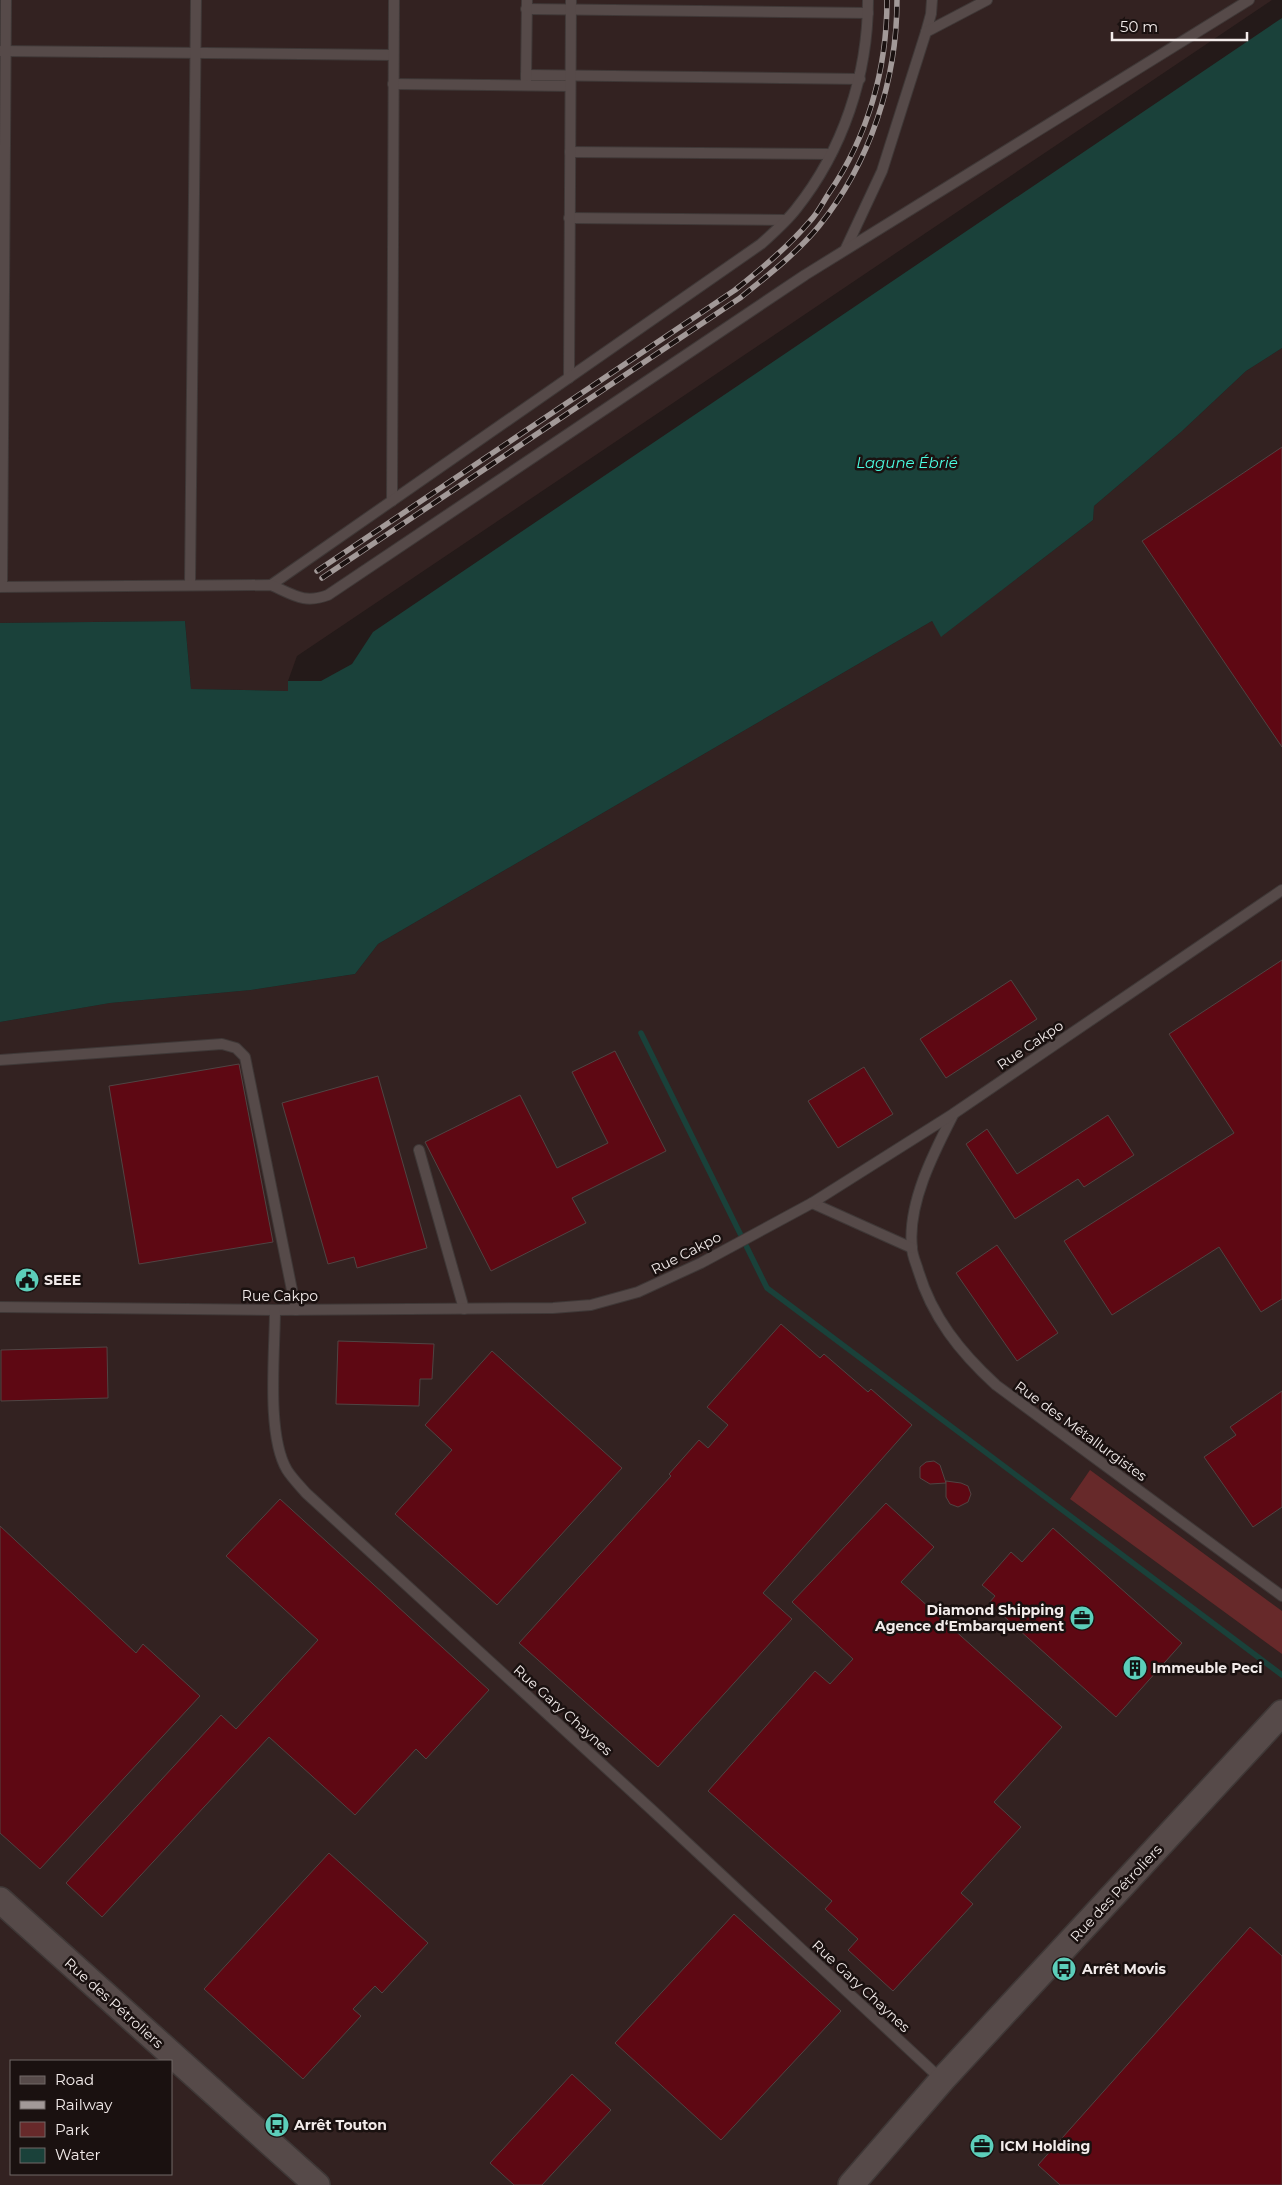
<svg xmlns="http://www.w3.org/2000/svg" width="1282" height="2185" font-family="Montserrat,sans-serif">
	<rect width="100%" height="100%" fill="#241a19"/>
	<g fill="#332221" fill-rule="evenodd">
		<polygon points="0,0 1272,0 297,656 288,681 288,691 191,689 185,621 0,623"/>
		<path d="M1282 348V2185H0V1022L110 1003 251 990 355 974 378 944 932 621 942 636 1093 520 1094 506 1181 432 1246 371ZM11 2061H171V2174H11Z"/>
	</g>
	<polygon fill="#67292a" points="1090,1470 1282,1611 1282,1654 1070,1499"/>
	<polygon fill="#1a413a" points="1282,18 1282,348 1246,371 1181,432 1094,506 1093,520 941,637 932,621 378,944 355,974 251,990 110,1003 0,1022 0,623 185,621 191,689 288,691 288,681 321,681 352,664 373,632"/>
	<g fill="none" stroke-linecap="round" stroke-linejoin="round">
		<polyline stroke="#1a413a" stroke-width="5.5" points="641,1033 767,1288 1282,1675"/>
	</g>
	<g fill="#5e0813" stroke="#504443">
		<polygon points="1282,447 1282,747 1142,541"/>
		<polygon points="1282,960 1282,1299 1261,1312 1219,1247 1112,1315 1064,1241 1234,1133 1169,1034"/>
		<polygon points="1011,980 1037,1019 946,1078 920,1039"/>
		<polygon points="615,1051 666,1151 572,1198 586,1223 491,1271 425,1142 520,1095 557,1168 608,1143 572,1072"/>
		<polygon points="239,1064 273,1242 139,1264 109,1086"/>
		<polygon points="864,1067 893,1114 838,1148 808,1101"/>
		<polygon points="378,1076 427,1248 357,1268 354,1257 328,1264 282,1103"/>
		<polygon points="1108,1115 1134,1155 1084,1187 1078,1179 1015,1219 966,1144 987,1129 1017,1174"/>
		<polygon points="997,1245 1058,1333 1017,1361 956,1273"/>
		<polygon points="781,1324 820,1358 824,1354 868,1392 871,1389 912,1425 763,1593 792,1619 658,1767 519,1643 671,1476 669,1474 699,1440 708,1448 728,1425 707,1407"/>
		<polygon points="338,1341 434,1344 432,1379 420,1379 419,1406 336,1404"/>
		<polygon points="107,1347 108,1398 1,1401 1,1350"/>
		<polygon points="492,1351 622,1468 497,1605 395,1514 452,1450 425,1425"/>
		<polygon points="1282,1391 1282,1507 1253,1527 1204,1457 1236,1435 1230,1427"/>
		<polygon points="934,1461 940,1465 946,1483 930,1484 920,1478 920,1467 926,1462"/>
		<polygon points="946,1481 961,1483 968,1486 971,1494 968,1502 958,1507 950,1504 946,1497"/>
		<polygon points="280,1499 489,1690 426,1759 416,1749 355,1815 269,1737 102,1917 66,1883 221,1715 236,1729 318,1640 226,1556"/>
		<polygon points="886,1503 934,1547 901,1582 1062,1727 994,1802 1021,1827 961,1893 973,1904 893,1991 848,1950 858,1939 825,1909 832,1901 708,1791 815,1671 830,1684 853,1659 792,1602"/>
		<polygon points="0,1526 136,1653 143,1644 200,1696 40,1869 0,1833"/>
		<polygon points="1053,1528 1182,1643 1116,1717 989,1603 995,1596 982,1585 1011,1552 1022,1562"/>
		<polygon points="329,1853 428,1943 382,1993 375,1986 353,2009 361,2016 303,2079 204,1989"/>
		<polygon points="734,1914 841,2011 721,2140 615,2043"/>
		<polygon points="1250,1927 1282,1956 1282,2185 1060,2185 1038,2165"/>
		<polygon points="572,2074 611,2110 542,2185 514,2185 490,2163"/>
	</g>
	<g fill="none" stroke-linecap="round" stroke-linejoin="round">
		<defs>
			<g id="service">
				<polyline points="526,9 868,13"/>
				<polyline points="926,32 931,14 932,0"/>
				<polyline points="0,51 393,55"/>
				<polyline points="526,75 860,79"/>
				<polyline points="526,81 527,0"/>
				<polyline points="393,84 570,86"/>
				<polyline points="570,152 831,154"/>
				<polyline points="569,218 786,220"/>
				<polyline points="846,248 882,171 926,32 987,0"/>
				<polyline points="569,378 571,0"/>
				<polyline points="392,501 394,0"/>
				<polyline points="190,585 196,0"/>
				<path d="M271 585 761 244C773 233 786 222 796 209 843 150 868 75 868 0"/>
				<polyline points="2,586 6,0"/>
				<path d="M0 587 271 585C294 595 304 604 328 595L805 275 1249 0"/>
				<polyline points="0,1060 222,1044 236,1048 245,1057 296,1310"/>
				<path d="M953 1115C934 1152 907 1204 912 1248 912 1255 916 1263 918 1270 932 1317 960 1352 996 1385L1282 1596"/>
				<polyline points="419,1150 464,1309"/>
				<polyline points="812,1203 912,1248"/>
				<polyline points="0,1307 275,1310 553,1308 591,1305 638,1292 701,1263 812,1203 953,1114 1282,890"/>
				<path d="M275 1310C275 1351 266 1435 287 1470 292 1478 300 1486 306 1493L652 1810 942 2080"/>
			</g>
			<g id="tertiary">
				<polyline points="0,1900 317,2185"/>
				<polyline points="851,2185 942,2080 1282,1713"/>
			</g>
		</defs>
		<use href="#service" stroke="#3f3837" stroke-width="12"/>
		<use href="#tertiary" stroke="#3f3837" stroke-width="28"/>
		<use href="#service" stroke="#564a49" stroke-width="10"/>
		<use href="#tertiary" stroke="#564a49" stroke-width="25"/>
		<defs>
			<g id="rail">
				<path d="M317 571 735 290C761 269 788 247 810 221 818 213 823 202 829 193 868 136 887 69 887 0"/>
				<path d="M322 578 740 298C767 276 796 254 819 226 870 163 897 80 897 0"/>
			</g>
		</defs>
		<use href="#rail" stroke="#a29998" stroke-width="5.5"/>
		<use href="#rail" stroke="#1a1110" stroke-width="4" stroke-dasharray="11" stroke-linecap="butt"/>
	</g>
	<defs>
		<symbol id="civic-disc" viewBox="-11 -11 22 22"><circle r="9.5" fill="#5cceba" stroke="#1a1110"/><path d="M-.6-6.5H3V-4.5H.6V-3L4-1V1h2V6H-6V1h2V-1L-.6-3ZM-1.2 2.5V6h2.4V2.5Z" fill="#111"/></symbol>
		<symbol id="office-disc" viewBox="-11 -11 22 22"><circle r="9.5" fill="#5cceba" stroke="#1a1110"/><path d="M-6-3h4V-5.5h4V-3h4V5H-6ZM-1-4.5V-3h2v-1.5ZM-6 0V1H6V0Z" fill="#111"/></symbol>
		<symbol id="building-disc" viewBox="-11 -11 22 22"><circle r="9.5" fill="#5cceba" stroke="#1a1110"/><path d="M-4-6H4V6H1V3H-1V6H-4ZM-2.5-4.3h1.7v1.8h-1.7ZM.8-4.3h1.7v1.8H.8ZM-2.5-1h1.7V.8h-1.7ZM.8-1h1.7V.8H.8Z" fill="#111"/></symbol>
		<symbol id="bus-disc" viewBox="-11 -11 22 22"><circle r="9.5" fill="#5cceba" stroke="#1a1110"/><path d="M-5-6H5V4H4V6H2V4H-2V6H-4V4H-5ZM-3.5-4V0h7V-4ZM-3.5 1.2v1.5H-2V1.2ZM2 1.2v1.5H3.5V1.2Z" fill="#111"/></symbol>
	</defs>
	<g fill-rule="evenodd">
		<use href="#civic-disc" x="13" y="1266" width="28" height="28"/>
		<use href="#office-disc" x="1068" y="1604" width="28" height="28"/>
		<use href="#building-disc" x="1121" y="1654" width="28" height="28"/>
		<use href="#bus-disc" x="1050" y="1955" width="28" height="28"/>
		<use href="#bus-disc" x="263" y="2111" width="28" height="28"/>
		<use href="#office-disc" x="968" y="2132" width="28" height="28"/>
	</g>
	<g text-anchor="middle" stroke-width="5" stroke-linejoin="round" paint-order="stroke">
		<g font-size="14" fill="#f2ebea" stroke="#1a1110">
			<text transform="translate(1030 1045) rotate(-34)" y="5">Rue Cakpo</text>
			<text transform="translate(686 1253) rotate(-27)" y="5">Rue Cakpo</text>
			<text x="280" y="1301">Rue Cakpo</text>
			<text transform="translate(1081 1431) rotate(36)" y="5">Rue des Métallurgistes</text>
			<text transform="translate(563 1710) rotate(42)" y="5">Rue Gary Chaynes</text>
			<text transform="translate(1116 1893) rotate(-47)" y="5">Rue des Pétroliers</text>
			<text transform="translate(861 1986) rotate(43)" y="5">Rue Gary Chaynes</text>
			<text transform="translate(114 2003) rotate(42)" y="5">Rue des Pétroliers</text>
		</g>
		<g font-size="14" font-weight="bold" fill="#f2ebea" stroke="#1a1110" text-anchor="start">
			<text x="44" y="1285">SEEE</text>
			<text x="1064" y="1615" text-anchor="end">Diamond Shipping<tspan x="1064" dy="16">Agence d‘Embarquement</tspan></text>
			<text x="1152" y="1673">Immeuble Peci</text>
			<text x="1082" y="1974">Arrêt Movis</text>
			<text x="294" y="2130">Arrêt Touton</text>
			<text x="1000" y="2151">ICM Holding</text>
		</g>
		<g font-size="15" font-style="italic" fill="#4bfde2" stroke="#1a1110">
			<text x="907" y="468">Lagune Ébrié</text>
		</g>
	</g>
	<rect x="10" y="2060" width="162" height="115" fill="#1a1110" stroke="#706867"/>
	<rect x="20" y="2076" width="25" height="8" fill="#564a49" stroke="#706867"/>
	<text x="55" y="2085" font-size="15" fill="#f2ebea">Road</text>
	<rect x="20" y="2101" width="25" height="8" fill="#a29998" stroke="#706867"/>
	<text x="55" y="2110" font-size="15" fill="#f2ebea">Railway</text>
	<rect x="20" y="2122" width="25" height="15" fill="#67292a" stroke="#706867"/>
	<text x="55" y="2135" font-size="15" fill="#f2ebea">Park</text>
	<rect x="20" y="2148" width="25" height="15" fill="#1a413a" stroke="#706867"/>
	<text x="55" y="2160" font-size="15" fill="#f2ebea">Water</text>
	<path d="M1112 32v8h135v-8" fill="none" stroke="#f2ebea" stroke-width="2.5"/>
	<text x="1120" y="32" font-size="15" fill="#f2ebea" stroke="#1a1110" stroke-width="4" paint-order="stroke">50 m</text>
</svg>
